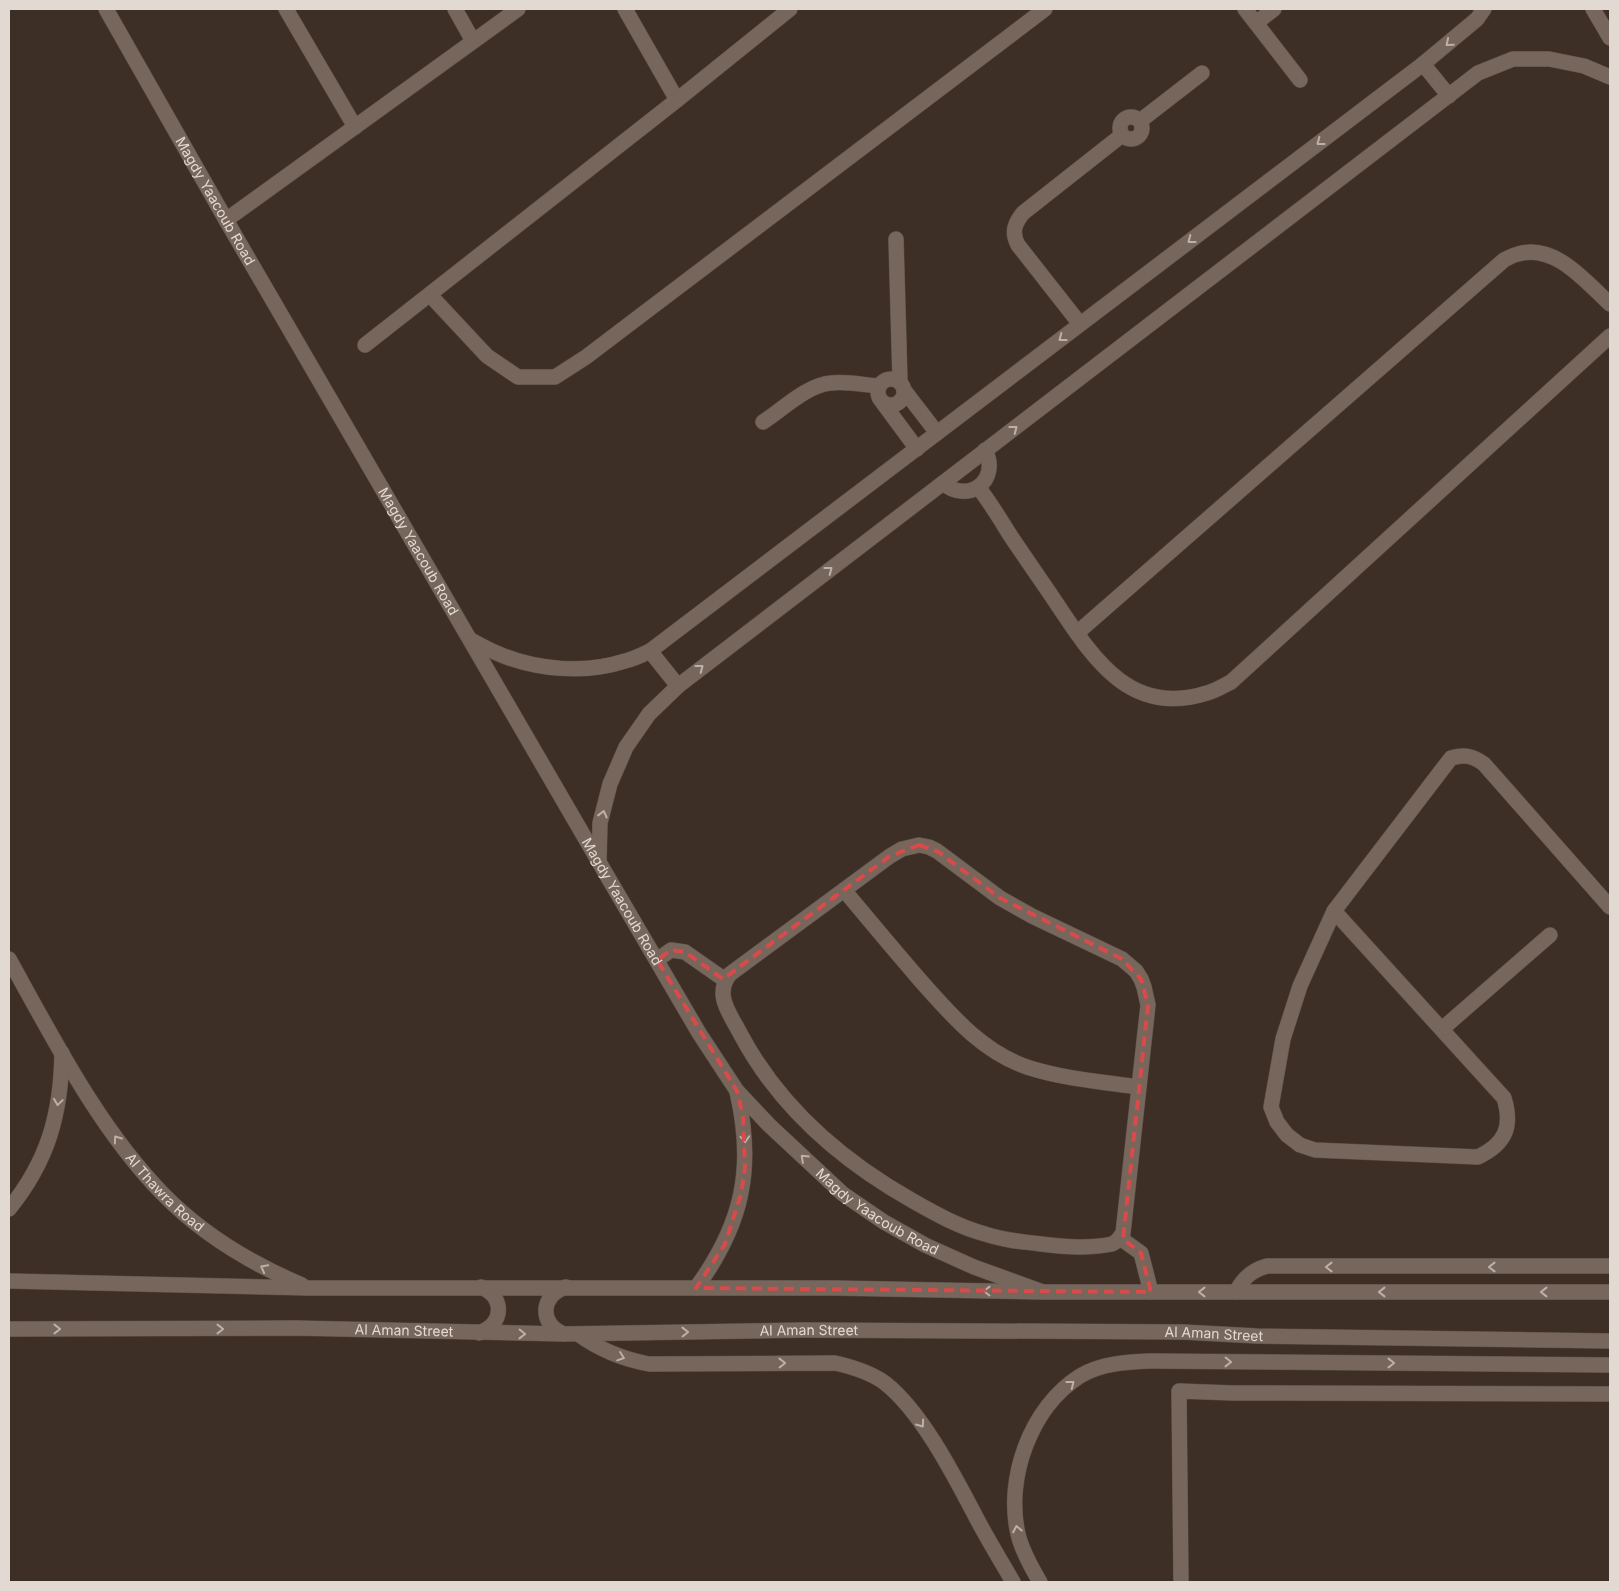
<svg xmlns="http://www.w3.org/2000/svg" width="1619" height="1591" font-family="Inter,sans-serif">
	<rect width="100%" height="100%" fill="#3d2f25"/>
	<g fill="none" stroke-linecap="round" stroke-linejoin="round">
		<defs>
			<g id="minor">
				<path id="s1" d="M106 9 226 220 599 862 699 1033 737 1091 769 1125 843 1194 884 1222 925 1245 974 1267 1043 1292"/>
				<polyline points="286,9 355,127"/>
				<polyline points="455,9 473,41"/>
				<polyline points="625,9 677,100"/>
				<polyline points="1245,9 1300,80"/>
				<polyline points="1593,9 1610,38"/>
				<polyline points="1256,23 1274,9"/>
				<polyline points="1423,64 1449,96"/>
				<circle cx="1131" cy="128" r="11"/>
				<polyline points="1140,121 1202,73"/>
				<polyline points="226,220 518,9"/>
				<polyline points="896,239 900,381"/>
				<polyline points="430,295 487,356 518,377 555,377 586,357 1045,9"/>
				<path d="M1080 324 1018 245C1011 232 1015 223 1023 213L1122 135"/>
				<polyline points="365,345 677,100 790,9"/>
				<circle cx="891" cy="392" r="13"/>
				<polyline points="904,390 937,433"/>
				<polyline points="883,403 917,449"/>
				<path d="M763 422C783 409 807 385 831 383 847 381 863 385 878 386"/>
				<path d="M943 483C968 505 1001 480 985 450"/>
				<path d="M978 487C990 502 1000 519 1010 535 1026 559 1043 583 1059 607 1095 661 1132 717 1207 693 1215 691 1223 686 1231 682L1610 336"/>
				<path d="M1077 633 1504 260C1508 258 1513 255 1518 254 1555 243 1586 282 1610 304"/>
				<path d="M471 640C480 645 489 650 499 654 537 670 585 674 625 661 634 659 642 655 650 651L1423 64 1477 19 1484 9"/>
				<polyline points="650,651 678,686"/>
				<path d="M919 845 929 847 937 851 1000 898 1032 916 1122 959 1136 971 1141 979 1144 987 1148 1005 1123 1233 1117 1241 1112 1244C1089 1249 1064 1247 1041 1244 1022 1242 1003 1240 985 1234 959 1227 936 1214 913 1201 842 1161 780 1108 741 1035 731 1015 713 995 730 974L890 856 902 849Z"/>
				<polyline points="599,861 600,823 610,784 626,747 649,714 678,686 1478,73 1513,59 1549,59 1584,66 1610,77"/>
				<path d="M844 890C869 920 894 950 920 980 952 1016 983 1053 1030 1068 1065 1079 1103 1082 1139 1087"/>
				<path d="M1334 911 1504 1098C1513 1127 1505 1144 1478 1157L1315 1150 1300 1145 1287 1135 1277 1122 1271 1107 1283 1039 1300 986 1334 911 1451 758C1465 754 1473 756 1484 764L1610 907"/>
				<path id="s2" d="M9 959C53 1038 99 1129 163 1194 202 1234 250 1263 302 1285"/>
				<polyline points="657,960 671,950 685,952 725,980"/>
				<polyline points="1442,1029 1550,935"/>
				<path d="M9 1209C48 1161 61 1114 62 1053"/>
				<polyline points="1120,1238 1141,1253 1151,1292"/>
				<polyline points="9,1281 309,1288 834,1288 1043,1292 1610,1292"/>
				<path d="M696 1288C742 1225 755 1169 737 1092"/>
				<path d="M1236 1292C1243 1278 1252 1270 1267 1266H1610"/>
				<path id="s3" d="M9 1329 295 1328 564 1334 802 1330 1183 1332 1257 1336 1610 1341"/>
				<path d="M479 1333C504 1324 505 1297 481 1287"/>
				<path d="M564 1334C539 1325 540 1295 566 1287"/>
				<path d="M578 1334C600 1350 622 1359 649 1364L835 1363C853 1367 870 1372 885 1383 922 1412 955 1477 977 1519 988 1540 1001 1561 1013 1582"/>
				<path d="M1040 1582C1031 1567 1022 1551 1018 1534 1005 1478 1031 1407 1080 1376 1101 1363 1127 1362 1151 1361L1610 1365"/>
				<polyline points="1181,1582 1179,1391 1233,1393 1610,1394"/>
			</g>
		</defs>
		<use href="#minor" stroke="#584d45" stroke-width="16"/>
		<use href="#minor" stroke="#76665b" stroke-width="15"/>
	</g>
	<defs><path id="oneway-chevron" d="M-2-3.5L2.5 0L-2 3.5" fill="none" stroke-width="1.6" stroke-linecap="round" stroke-linejoin="round" transform="scale(1.25)"/></defs>
	<g stroke="#bcb1a9">
		<use href="#oneway-chevron" transform="translate(1449 43) rotate(140)"/>
		<use href="#oneway-chevron" transform="translate(1320 142) rotate(143)"/>
		<use href="#oneway-chevron" transform="translate(1191 240) rotate(143)"/>
		<use href="#oneway-chevron" transform="translate(1062 338) rotate(143)"/>
		<use href="#oneway-chevron" transform="translate(1014 429) rotate(-37)"/>
		<use href="#oneway-chevron" transform="translate(829 570) rotate(-37)"/>
		<use href="#oneway-chevron" transform="translate(700 668) rotate(-37)"/>
		<use href="#oneway-chevron" transform="translate(603 814) rotate(-76)"/>
		<use href="#oneway-chevron" transform="translate(58 1102) rotate(98)"/>
		<use href="#oneway-chevron" transform="translate(117 1139) rotate(-125)"/>
		<use href="#oneway-chevron" transform="translate(745 1139) rotate(86)"/>
		<use href="#oneway-chevron" transform="translate(804 1158) rotate(-137)"/>
		<use href="#oneway-chevron" transform="translate(1329 1267) rotate(-180)"/>
		<use href="#oneway-chevron" transform="translate(1492 1267) rotate(180)"/>
		<use href="#oneway-chevron" transform="translate(264 1268) rotate(-152)"/>
		<use href="#oneway-chevron" transform="translate(987 1291) rotate(-179)"/>
		<use href="#oneway-chevron" transform="translate(1202 1292) rotate(180)"/>
		<use href="#oneway-chevron" transform="translate(1382 1292) rotate(180)"/>
		<use href="#oneway-chevron" transform="translate(1544 1292) rotate(-180)"/>
		<use href="#oneway-chevron" transform="translate(57 1329)"/>
		<use href="#oneway-chevron" transform="translate(220 1329)"/>
		<use href="#oneway-chevron" transform="translate(685 1332) rotate(-1)"/>
		<use href="#oneway-chevron" transform="translate(522 1334) rotate(1)"/>
		<use href="#oneway-chevron" transform="translate(621 1357) rotate(19)"/>
		<use href="#oneway-chevron" transform="translate(1228 1362) rotate(1)"/>
		<use href="#oneway-chevron" transform="translate(782 1363) rotate(-1)"/>
		<use href="#oneway-chevron" transform="translate(1391 1363)"/>
		<use href="#oneway-chevron" transform="translate(1071 1384) rotate(-38)"/>
		<use href="#oneway-chevron" transform="translate(921 1424) rotate(55)"/>
		<use href="#oneway-chevron" transform="translate(1017 1529) rotate(-101)"/>
	</g>
	<path fill="none" stroke="#d84b4a" stroke-width="4" stroke-dasharray="10 6" stroke-linejoin="round" d="M919 845 937 851 1000 898 1122 959 1141 979 1148 1005 1123 1239 1141 1253 1151 1292 696 1288 725 1244 741 1194 745 1168 743 1116 737 1091 657 960 671 950 685 952 723 979 890 856Z"/>
	<g text-anchor="middle" stroke-width="5" stroke-linejoin="round" paint-order="stroke">
		<g font-size="14" fill="#e2d9d3" stroke="#1f1914">
			<text dy="5" stroke="none"><textPath href="#s1" startOffset="221">Magdy Yaacoub Road</textPath></text>
			<text dy="5" stroke="none"><textPath href="#s1" startOffset="626">Magdy Yaacoub Road</textPath></text>
			<text dy="5" stroke="none"><textPath href="#s1" startOffset="1031">Magdy Yaacoub Road</textPath></text>
			<text dy="5" stroke="none"><textPath href="#s2" startOffset="282">Al Thawra Road</textPath></text>
			<text dy="5" stroke="none"><textPath href="#s1" startOffset="1439">Magdy Yaacoub Road</textPath></text>
			<text dy="5" stroke="none"><textPath href="#s3" startOffset="395">Al Aman Street</textPath></text>
			<text dy="5" stroke="none"><textPath href="#s3" startOffset="800">Al Aman Street</textPath></text>
			<text dy="5" stroke="none"><textPath href="#s3" startOffset="1205">Al Aman Street</textPath></text>
		</g>
	</g>
	<rect width="1619" height="1591" fill="none" stroke="#e2d9d3" stroke-width="20"/>
</svg>
